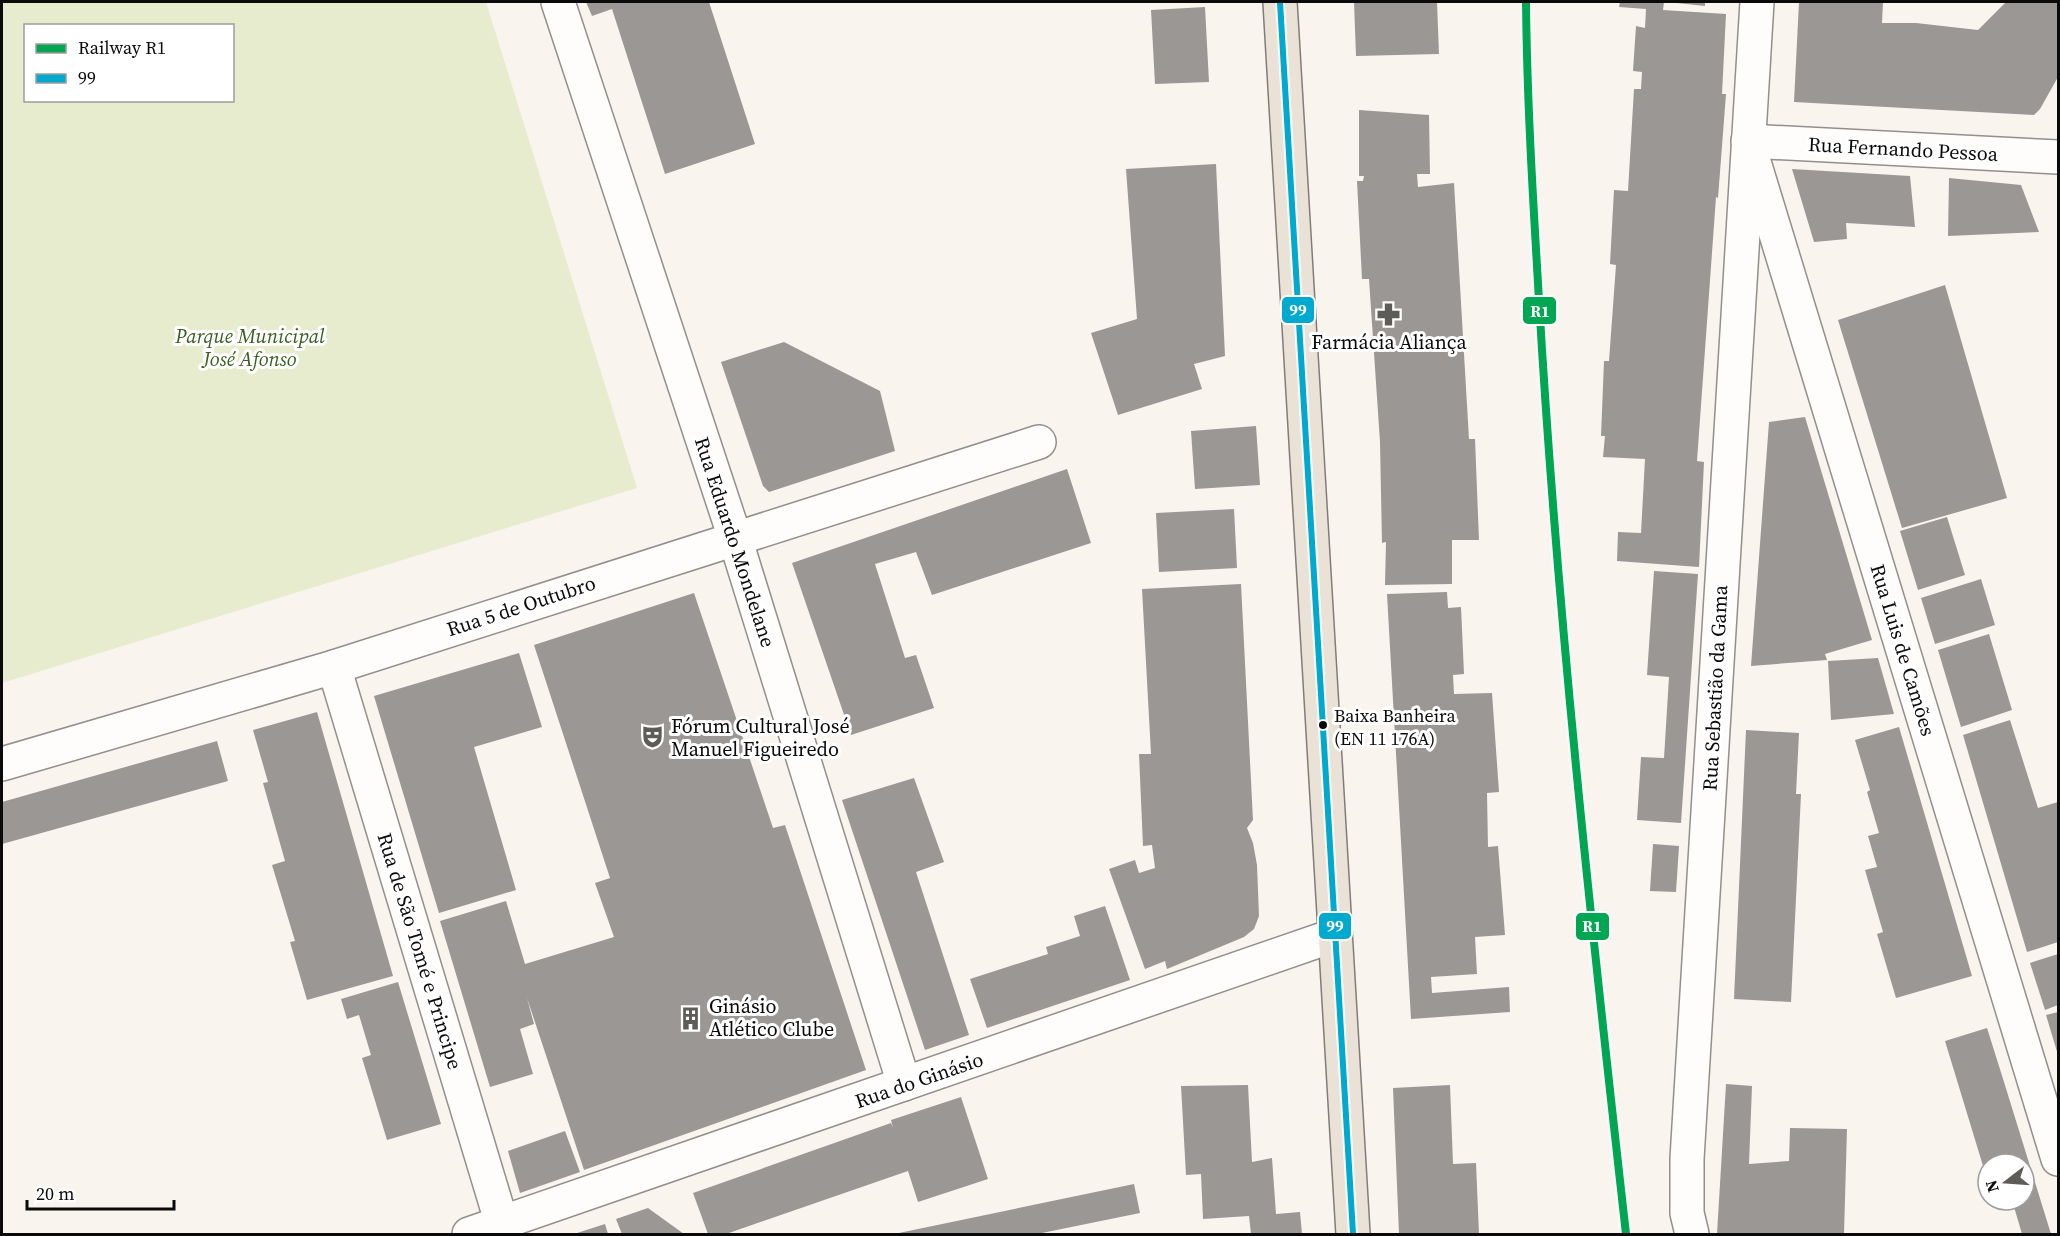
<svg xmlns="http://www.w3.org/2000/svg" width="2060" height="1236" font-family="'Source Serif 4',serif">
	<rect width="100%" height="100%" fill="#f9f4ed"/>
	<path fill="#e7ecce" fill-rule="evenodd" d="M2 2H486L637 488 2 683ZM26 26H232V100H26Z"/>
	<g fill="#9b9794">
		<polygon points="586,2 709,2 755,144 665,174 612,9 592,16"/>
		<polygon points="1354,2 1437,2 1439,54 1356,56"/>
		<polygon points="1620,2 1664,2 1663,10 1726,14 1722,94 1726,94 1718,198 1716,197 1697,461 1704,462 1699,567 1617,561 1618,532 1641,533 1645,459 1603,457 1605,436 1601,436 1604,361 1609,361 1616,265 1610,264 1614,190 1628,191 1634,89 1641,89 1642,72 1633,71 1636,26 1645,28 1646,9 1619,7"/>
		<polygon points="1667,2 1705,2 1705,6"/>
		<polygon points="1799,2 1883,2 1882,23 1916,23 1978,30 2006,2 2058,2 2058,77 2040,109 2034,115 1794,102"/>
		<polygon points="1205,7 1209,82 1155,84 1151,10"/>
		<polygon points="1359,110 1429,115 1430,174 1417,174 1418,187 1454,183 1469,439 1475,439 1479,540 1452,540 1452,584 1385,585 1386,542 1382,543 1380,442 1369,279 1362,279 1357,181 1363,181 1364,176 1359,176"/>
		<polygon points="1216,164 1225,356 1194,364 1202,389 1118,415 1091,333 1137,319 1126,169"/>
		<polygon points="1792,169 1910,176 1915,227 1846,223 1847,239 1814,242"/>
		<polygon points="1949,178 2021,185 2039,232 1948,236"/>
		<polygon points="1945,285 2007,498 1902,528 1838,320"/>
		<polygon points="784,342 880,391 895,451 769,492 763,486 721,362"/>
		<polygon points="1805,417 1872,640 1825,654 1827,660 1751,666 1769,422"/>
		<polygon points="1256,426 1260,485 1195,489 1191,431"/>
		<polygon points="1067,469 1091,543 932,595 916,552 875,564 905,658 916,655 934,708 851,735 792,563"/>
		<polygon points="1234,509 1237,568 1159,572 1156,513"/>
		<polygon points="1947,517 1965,575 1918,590 1900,531"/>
		<polygon points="1654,571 1698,574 1681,823 1637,820 1641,757 1664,758 1669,677 1647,675"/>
		<polygon points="1981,579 1995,625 1935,644 1921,598"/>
		<polygon points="1241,584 1253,820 1247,828 1253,843 1257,865 1259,916 1254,929 1244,937 1167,969 1165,961 1145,969 1109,869 1135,860 1139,873 1155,868 1152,845 1143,846 1139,754 1151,754 1142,589"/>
		<polygon points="1447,592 1448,608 1461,607 1464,674 1453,675 1454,694 1492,693 1499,792 1487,793 1488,847 1498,846 1505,935 1475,937 1477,974 1431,977 1432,993 1509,987 1510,1012 1411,1019 1387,594"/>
		<polygon points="694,593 773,828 785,825 866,1070 584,1170 527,998 534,1024 520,1029 533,1074 490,1087 440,921 506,901 525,964 614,937 595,883 610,878 534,645"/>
		<polygon points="1989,634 2012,710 1961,727 1938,650"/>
		<polygon points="519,653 542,727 474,747 516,890 439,913 374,696"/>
		<polygon points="1878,658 1894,714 1831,720 1828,661"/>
		<polygon points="317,712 393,976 307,1000 290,942 295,941 272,865 285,861 263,783 268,782 253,730"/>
		<polygon points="2010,720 2038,808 2058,802 2058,942 2027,952 1963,735"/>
		<polygon points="1899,727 1972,976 1896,998 1877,934 1883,932 1865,870 1877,867 1868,836 1879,833 1867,792 1870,790 1855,740"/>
		<polygon points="1746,730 1799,733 1796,794 1801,794 1791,1002 1734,999"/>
		<polygon points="217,741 228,781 2,844 2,802"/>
		<polygon points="914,778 944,862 916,872 969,1035 925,1050 842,800"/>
		<polygon points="1653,844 1679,846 1676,892 1650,891"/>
		<polygon points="1105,906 1130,980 987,1028 970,979 1048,954 1046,947 1080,936 1074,916"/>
		<polygon points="2058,954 2058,1005 2045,1010 2030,963"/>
		<polygon points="398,982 441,1124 387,1140 362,1058 371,1055 359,1015 347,1019 341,999"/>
		<polygon points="2058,1012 2058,1055 2046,1015"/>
		<polygon points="1987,1028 2004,1082 2051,1234 2022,1234 2012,1200 2024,1200 2024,1164 1988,1164 1987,1179 1945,1041"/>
		<polygon points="1726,1084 1752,1086 1749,1164 1789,1161 1790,1128 1847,1129 1844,1234 1717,1234"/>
		<polygon points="1248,1085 1252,1162 1272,1158 1276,1214 1300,1212 1302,1234 1251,1234 1249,1216 1203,1219 1201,1174 1186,1175 1181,1086"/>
		<polygon points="1450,1085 1453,1164 1476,1163 1479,1234 1399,1234 1393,1088"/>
		<polygon points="961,1097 988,1179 918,1202 908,1171 726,1234 708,1234 693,1193 891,1123 893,1128 891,1120"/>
		<polygon points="565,1131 580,1172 520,1193 508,1151"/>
		<polygon points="1134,1184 1140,1213 1037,1234 894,1234"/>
		<polygon points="648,1208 684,1234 622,1234 616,1219"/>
		<polygon points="605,1224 608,1234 574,1234"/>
	</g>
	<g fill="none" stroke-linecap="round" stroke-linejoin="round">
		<defs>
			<g id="minor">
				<polyline points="558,2 735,538 904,1084"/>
				<polyline points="1748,141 2058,157"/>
				<polyline points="1754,162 2058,1159"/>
				<polyline points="334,667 505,1234"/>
				<polyline points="2,764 334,667 1039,442"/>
				<polyline points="469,1234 1335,935"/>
				<polyline points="1692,1234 1687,1213 1687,1159 1757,2"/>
			</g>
			<polyline id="primary" points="1280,2 1353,1234"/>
		</defs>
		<use href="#minor" stroke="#928f8c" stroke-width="36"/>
		<use href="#primary" stroke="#7f7d7a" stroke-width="36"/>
		<use href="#minor" stroke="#fefdfc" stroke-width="33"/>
		<use href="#primary" stroke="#ebe2d7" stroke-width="33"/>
		<defs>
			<polyline id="bus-1" points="1280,2 1353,1234"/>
		</defs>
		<use href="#bus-1" stroke="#fff" stroke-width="10"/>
		<use href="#bus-1" stroke="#00a9ce" stroke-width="6"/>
		<defs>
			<path id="rail-1" d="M1526 2C1527 101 1533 200 1539 300 1557 612 1591 923 1626 1234"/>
		</defs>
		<use href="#rail-1" stroke="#fff" stroke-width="12"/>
		<use href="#rail-1" stroke="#00a651" stroke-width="8"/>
	</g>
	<defs>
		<symbol id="pharmacy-bare" viewBox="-9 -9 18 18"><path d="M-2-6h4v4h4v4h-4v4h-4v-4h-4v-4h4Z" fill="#5e5c59" stroke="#fff" stroke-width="2.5" paint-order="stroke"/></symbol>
		<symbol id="theatre-bare" viewBox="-9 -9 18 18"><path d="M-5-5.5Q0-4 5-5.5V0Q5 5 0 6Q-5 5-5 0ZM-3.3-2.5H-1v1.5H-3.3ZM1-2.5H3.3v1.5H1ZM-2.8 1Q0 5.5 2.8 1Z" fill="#5e5c59" stroke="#fff" stroke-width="2.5" paint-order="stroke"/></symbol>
		<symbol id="building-bare" viewBox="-9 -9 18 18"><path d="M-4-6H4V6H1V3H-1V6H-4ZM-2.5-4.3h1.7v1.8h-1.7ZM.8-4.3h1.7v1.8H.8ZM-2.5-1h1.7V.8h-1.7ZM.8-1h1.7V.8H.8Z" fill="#5e5c59" stroke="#fff" stroke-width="2.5" paint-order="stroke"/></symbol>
	</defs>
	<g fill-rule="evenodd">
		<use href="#pharmacy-bare" x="1372" y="298" width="33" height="33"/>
		<use href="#theatre-bare" x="636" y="720" width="33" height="33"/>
		<use href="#building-bare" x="674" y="1002" width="33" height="33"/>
	</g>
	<circle fill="#0a0a0a" stroke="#fff" stroke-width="2" cx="1323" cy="725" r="5"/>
	<g text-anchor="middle" stroke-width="6" stroke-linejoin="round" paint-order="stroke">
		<g font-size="18" fill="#0a0a0a" stroke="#fff" text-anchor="start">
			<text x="1334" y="722">Baixa Banheira<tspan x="1334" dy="23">(EN 11 176A)</tspan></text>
		</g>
		<g font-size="20" fill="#0a0a0a" stroke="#fff">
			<text transform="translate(1903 149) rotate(3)" y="7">Rua Fernando Pessoa</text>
			<text transform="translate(735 542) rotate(72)" y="7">Rua Eduardo Mondelane</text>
			<text transform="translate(521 606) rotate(-18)" y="7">Rua 5 de Outubro</text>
			<text transform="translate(1903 650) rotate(73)" y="7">Rua Luis de Camões</text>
			<text transform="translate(1715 688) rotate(-87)" y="7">Rua Sebastião da Gama</text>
			<text transform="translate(420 951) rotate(73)" y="7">Rua de São Tomé e Principe</text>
			<text transform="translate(919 1080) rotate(-19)" y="7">Rua do Ginásio</text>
		</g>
		<g font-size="20" font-style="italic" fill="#385f1e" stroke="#fff">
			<text x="250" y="343">Parque Municipal<tspan x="250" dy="23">José Afonso</tspan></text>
		</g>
		<g font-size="20" fill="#0a0a0a" stroke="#fff" text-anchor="start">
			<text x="1389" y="349" text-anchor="middle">Farmácia Aliança</text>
			<text x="671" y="733">Fórum Cultural José<tspan x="671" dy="23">Manuel Figueiredo</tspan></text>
			<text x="709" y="1013">Ginásio<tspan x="709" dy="23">Atlético Clube</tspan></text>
		</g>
	</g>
	<g stroke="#fff" stroke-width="2">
		<rect x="1281" y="296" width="34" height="28" rx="6" fill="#00a9ce"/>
		<rect x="1522" y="296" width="35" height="29" rx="6" fill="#00a651"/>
		<rect x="1318" y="912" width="34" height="28" rx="6" fill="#00a9ce"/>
		<rect x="1575" y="912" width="35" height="29" rx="6" fill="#00a651"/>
	</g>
	<g font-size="16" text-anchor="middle" font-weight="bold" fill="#fff">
		<text x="1298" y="316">99</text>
		<text x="1540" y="317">R1</text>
		<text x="1335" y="932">99</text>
		<text x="1592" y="932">R1</text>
	</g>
	<rect width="2060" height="1236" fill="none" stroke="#0a0a0a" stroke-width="6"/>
	<rect x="24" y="24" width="210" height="78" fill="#ffffff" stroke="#9d9d9d" stroke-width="1.5"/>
	<rect x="36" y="44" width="30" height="9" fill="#00a651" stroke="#9d9d9d" stroke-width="1.5"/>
	<text x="78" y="54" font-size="18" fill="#0a0a0a">Railway R1</text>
	<rect x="36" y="74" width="30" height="9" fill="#00a9ce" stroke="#9d9d9d" stroke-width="1.5"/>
	<text x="78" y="84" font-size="18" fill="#0a0a0a">99</text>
	<g transform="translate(2006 1182) rotate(253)"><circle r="28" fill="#ffffff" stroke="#9d9d9d" stroke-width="1.5"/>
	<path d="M0-4.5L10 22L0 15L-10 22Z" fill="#5e5c59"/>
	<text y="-9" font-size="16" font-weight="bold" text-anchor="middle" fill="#0a0a0a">N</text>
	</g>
	<path d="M27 1200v9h147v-9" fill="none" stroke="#0a0a0a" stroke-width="3"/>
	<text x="36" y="1200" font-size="18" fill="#0a0a0a" stroke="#ffffff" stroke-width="4.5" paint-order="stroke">20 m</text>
</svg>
